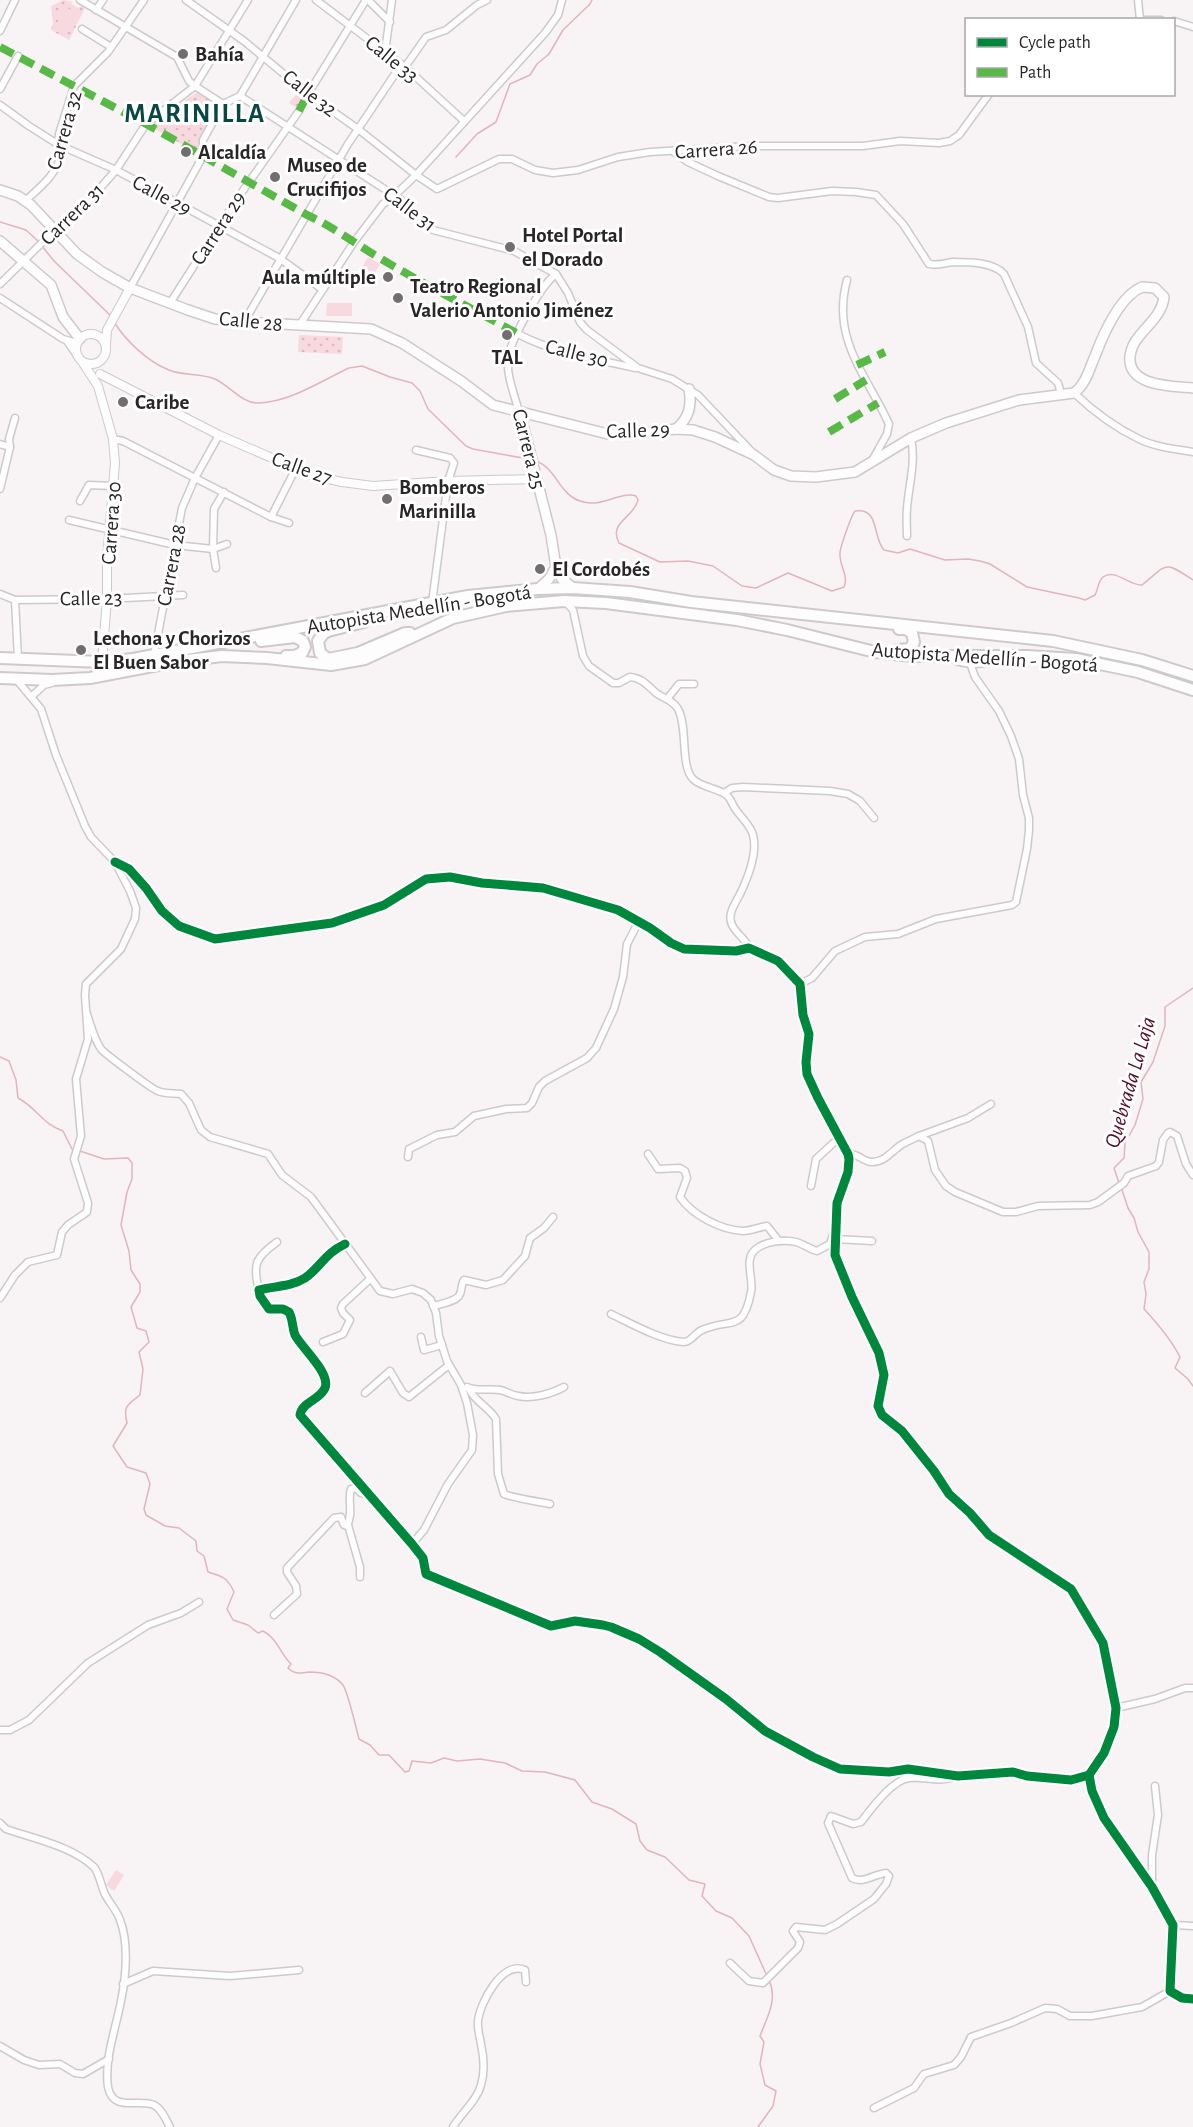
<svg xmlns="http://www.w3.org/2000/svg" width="1193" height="2127" font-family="'Alegreya Sans',sans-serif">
	<defs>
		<pattern id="grass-dots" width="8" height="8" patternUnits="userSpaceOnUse" patternTransform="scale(1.5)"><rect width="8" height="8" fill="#f8d9df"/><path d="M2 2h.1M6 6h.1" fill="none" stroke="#d5babf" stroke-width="1.8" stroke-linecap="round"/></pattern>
	</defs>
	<rect width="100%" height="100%" fill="#f8f3f4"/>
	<g fill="url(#grass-dots)">
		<polygon points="63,0 73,2 71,4 78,8 82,6 85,8 69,40 51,30 53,23 51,6"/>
		<polygon points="300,90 311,98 302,111 289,103"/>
		<polygon points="199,92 219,106 201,139 200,155 148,125 196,93"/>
		<polygon points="299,335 343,337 342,354 298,352"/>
	</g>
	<g fill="#f8d9df">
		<polygon points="66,7 78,14 66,35 54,28"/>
		<polygon points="368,257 380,264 369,283 357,276"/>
		<polygon points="327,303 352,303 352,316 326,316"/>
		<polygon points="116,1870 124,1875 114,1891 106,1885"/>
	</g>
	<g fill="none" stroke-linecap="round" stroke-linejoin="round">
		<g stroke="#e2b5bd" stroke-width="1.5">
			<polyline points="456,157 477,134 496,122 510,84 530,75 537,64 549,54 563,30 590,4 592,0"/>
			<polyline points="0,222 26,230 39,242"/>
			<polyline points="42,246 54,261 110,315"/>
			<path d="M114 322C126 341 148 362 169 370 183 376 200 373 215 379 229 385 242 404 259 403 290 402 321 381 349 368L362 366 390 377 412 383 420 391 428 409 466 446 473 449 528 459"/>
			<path d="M536 461C556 468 559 494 580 501 602 509 619 491 636 496L638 500C634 518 608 522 619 543L660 562 688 561 713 566 742 586 756 588 788 573 832 591 844 587C849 575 839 566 840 553 840 548 851 516 855 511 880 507 872 537 884 550L898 553 910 549 945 560 968 559 980 561 990 564 1027 587 1079 598 1085 600 1095 595C1098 590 1098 581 1103 577 1115 568 1129 586 1142 585 1168 564 1163 560 1193 580"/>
			<path d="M0 1057 9 1061 16 1080 18 1098C37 1108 42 1124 63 1131L72 1149 75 1150"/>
			<path d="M80 1151 104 1159 128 1158 132 1163V1179L127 1192 121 1225 129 1251 131 1270 140 1284V1292L131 1307 137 1328 146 1331 149 1342 139 1352 143 1369 140 1395C127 1405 123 1406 127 1423L113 1446 127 1467 146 1473 150 1484 144 1509 146 1515 165 1526 179 1528 196 1541 197 1551 204 1556 208 1572C222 1576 228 1578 234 1592L227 1609 233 1620 248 1625 258 1633 263 1631C277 1638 280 1653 291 1664L288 1668C295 1675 300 1673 309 1672 321 1672 335 1675 343 1685 348 1692 356 1728 359 1739L370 1745 379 1755H389L405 1772 409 1771 412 1761 431 1763 444 1758 457 1761 480 1759 505 1763 522 1771 545 1772 575 1780 592 1802 612 1809 636 1824 640 1841 647 1850 665 1857 689 1880 705 1884 702 1896 716 1911 732 1918 749 1936 767 1976"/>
			<polyline points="1119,1183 1114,1168 1124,1158 1125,1143 1135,1125 1143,1099 1141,1082 1153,1062 1165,1026 1165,1007 1193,988"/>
			<path d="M1121 1187 1128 1208 1134 1218 1138 1232 1149 1252V1269L1144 1282 1146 1294 1144 1309C1158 1324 1171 1339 1180 1357L1175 1368 1188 1379 1193 1386"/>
			<path d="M758 2127 773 2106 776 2091 765 2085 760 2064 764 2042 760 2036C767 2017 778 2000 769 1980"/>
		</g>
		<defs>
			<g id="minor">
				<polyline points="80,0 177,57 189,81 195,86 223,104"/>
				<polyline points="186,0 244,41 308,94 358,129 416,175 437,189 499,159 512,159 535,170 553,173 578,170 618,157 650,152 750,146 863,146 900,141 939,143 950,141 959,135 989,94"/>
				<polyline points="316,0 405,67 464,121"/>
				<polyline points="368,0 390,22"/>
				<polyline points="1138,0 1140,20"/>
				<polyline points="96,10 103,0"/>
				<polyline points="1144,20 1161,20"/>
				<polyline points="1174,21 1193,27"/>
				<polyline points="82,29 111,47"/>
				<polyline points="0,31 15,0"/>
				<polyline points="385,52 392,0"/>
				<polyline points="405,67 426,37 446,30 477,5 487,0"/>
				<polyline points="0,89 18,56"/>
				<polyline points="308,94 366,0"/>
				<polyline points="240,96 296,0"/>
				<polyline points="223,104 240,96 400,199 433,230 514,251 556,274 568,293 580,322 587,330 638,368 672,379 698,395 752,452"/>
				<polyline points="0,105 29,126 59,145 116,170 279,258 322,289"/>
				<path d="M674 152 688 162 718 176 769 197 778 198 832 191 856 192 876 195 903 224 929 264C937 266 944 263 953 262 969 262 993 262 1004 274L1028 327 1036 363 1058 383 1061 394"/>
				<path d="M26 200C42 186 58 173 62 151L58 143 59 134 74 86 108 52 144 0"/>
				<path d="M847 280C831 339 866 374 889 424L887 434 873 459"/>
				<polyline points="0,284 59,226 88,202 116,170 146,124 195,86 248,0"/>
				<polyline points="130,288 203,156 203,140 223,104"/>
				<polyline points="0,298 63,339 77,343"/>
				<polyline points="170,303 235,202 299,111"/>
				<polyline points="244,322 348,144 401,65"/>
				<polyline points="299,326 354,242 383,204 394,196 416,175 545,33 558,15 562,0"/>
				<path d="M518 334C554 353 595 359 635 368"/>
				<polyline points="67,341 76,354"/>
				<path d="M1074 393C1092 410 1116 428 1139 439 1155 447 1175 449 1193 452"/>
				<path d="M519 412C515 396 506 375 508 358 511 339 541 285 556 274"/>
				<polyline points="113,439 123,441 271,517 289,523"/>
				<polyline points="0,444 10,447 0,489"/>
				<polyline points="10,447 9,439 15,418"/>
				<polyline points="416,450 450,458 454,463 448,481 432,603"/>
				<polyline points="80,501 89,485 113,486"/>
				<polyline points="271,517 296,468"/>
				<polyline points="69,520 175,545 213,549 227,544"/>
				<path d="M907 536C907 527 906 517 907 508 909 484 916 462 911 438"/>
				<polyline points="216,568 213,549 214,509 224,492"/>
				<polyline points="0,594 15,600 107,599 183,595"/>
				<polyline points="15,600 18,659"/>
				<path d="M565 601 573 610 583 656 589 666 613 683H619L630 677C642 678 647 685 656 693 663 698 673 700 678 709 688 727 680 766 693 779 701 787 716 788 725 794 730 797 731 801 733 805 738 815 751 825 753 835 758 853 748 877 741 892 737 901 728 912 731 922 733 932 745 937 749 948"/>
				<polyline points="154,655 182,508 195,478 219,435"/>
				<path d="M950 657C958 665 979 665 990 662L993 657"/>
				<polyline points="31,697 44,685 52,683"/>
				<polyline points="667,699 679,684 694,684"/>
				<polyline points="724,793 732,788 743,787 830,791 848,794 860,801 874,818"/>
				<polyline points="115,862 129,869 146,888 162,911 179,926 215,939 332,923 384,905 426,879 450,877 482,883 543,888 618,910 650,928 671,943 684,949 736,951 749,948 778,961 800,984 803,1015 809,1034 806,1062 807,1074 818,1098 848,1154 849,1159 848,1172 837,1203 835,1255 852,1297 879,1353 884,1375 878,1406 882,1415 902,1431 934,1471 949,1494 970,1513 989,1535 1071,1589 1103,1643 1116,1708 1114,1727 1104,1753 1089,1775 1092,1791 1104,1818 1152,1887 1173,1925 1170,1991 1182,1998 1193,1999"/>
				<polyline points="800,984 812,978 835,951 865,937 898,934 936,919 1012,905 1016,902 1027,849 1029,830 1029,818 1023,795 1019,759 1011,736 999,711 975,677 970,663"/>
				<path d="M87 1014C91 1026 94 1039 101 1049 104 1053 153 1090 158 1091 164 1094 174 1093 181 1094L189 1103 201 1130 210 1137 268 1154 282 1175 311 1197 380 1291 393 1294 412 1289 423 1293 431 1300 436 1313 439 1336 447 1361 461 1385 467 1403 473 1435 472 1450 448 1484 424 1530 412 1544"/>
				<polyline points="919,1136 968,1118 991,1104"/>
				<path d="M648 1154 658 1169 680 1168 685 1171 687 1178 680 1197C692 1215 721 1230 743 1231 751 1231 759 1227 767 1226L779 1241"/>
				<path d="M848 1154C858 1153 862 1161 871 1162 884 1163 892 1151 901 1145 906 1142 913 1139 919 1136L928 1141 935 1170 946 1186 955 1192 1003 1212H1016L1038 1206 1090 1205 1098 1202 1124 1183 1128 1176 1156 1166 1159 1162 1163 1140 1168 1133 1170 1132 1177 1136 1186 1164 1193 1175"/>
				<polyline points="408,1157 409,1149 437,1135 455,1132 474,1116 506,1109 527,1108 532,1103 539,1087 545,1081 587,1058 596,1048 614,1009 623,977 627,944 639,921"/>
				<polyline points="811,1186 816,1159 840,1137"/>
				<polyline points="836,1239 872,1241"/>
				<path d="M345 1244C324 1254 321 1267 305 1278 291 1287 274 1286 259 1290L260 1296 269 1309H283L289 1312C293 1319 292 1327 295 1335 301 1347 331 1373 325 1388 320 1400 302 1402 300 1415L412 1544 423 1558 426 1574 551 1626 575 1621 603 1625 611 1627 639 1639 660 1652 726 1699 765 1731 813 1757 840 1769 889 1772 908 1769 958 1776 1013 1772 1027 1776 1071 1780 1089 1775"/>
				<path d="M259 1290C252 1264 256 1257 277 1242"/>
				<polyline points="0,1298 15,1275 28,1262 57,1255 62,1232 68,1225 87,1212 88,1203 74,1159 81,1136 76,1079 88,1039 85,995 86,984 121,949 135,919 136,908 130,891 115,862 91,837 85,826 56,755 41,709 16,679"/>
				<path d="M433 1306C441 1304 454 1302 459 1296 463 1290 460 1286 464 1280L486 1285 503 1280 525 1256 530 1238 544 1228 553 1217"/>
				<path d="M611 1314C630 1323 662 1341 684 1342 691 1342 695 1333 702 1330 731 1317 743 1334 751 1292 754 1279 743 1259 756 1249 766 1241 784 1239 796 1242 803 1244 810 1249 817 1251L830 1244 834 1232"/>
				<polyline points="421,1337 424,1350 442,1345"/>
				<polyline points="323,1342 343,1334 350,1320 343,1313 341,1308 343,1304 370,1279"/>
				<path d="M467 1387C477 1392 489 1388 500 1390 506 1391 511 1395 518 1396 533 1399 551 1394 564 1387"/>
				<path d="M469 1389C475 1402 489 1407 496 1419L498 1474 504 1494C509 1497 540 1502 550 1504"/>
				<polyline points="365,1393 390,1371 403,1393 409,1397 449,1365"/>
				<polyline points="348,1525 360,1567 360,1577"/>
				<path d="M274 1615 297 1594 296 1586 287 1572V1568L334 1518 341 1517 344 1525 347 1526C354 1511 347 1501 351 1489L356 1488 361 1493 369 1495"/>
				<polyline points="1116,1708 1155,1699 1185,1688 1193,1688"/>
				<polyline points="0,1730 10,1730 29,1720 88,1663 148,1625 181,1613 199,1602"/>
				<path d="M0 1823 6 1829C35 1839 71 1846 94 1867 99 1873 101 1885 104 1892 108 1902 117 1910 120 1920 129 1943 126 1977 121 2001 116 2028 104 2059 108 2087 113 2113 139 2098 154 2105 162 2109 166 2120 170 2127"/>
				<polyline points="1152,1886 1152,1855 1158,1815 1155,1786"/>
				<polyline points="1173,1925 1193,1926"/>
				<path d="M730 1963 749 1981 763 1983 798 1948 800 1942 793 1931 796 1927 825 1930 837 1924 874 1899 886 1884 889 1876 886 1873C874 1874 864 1884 852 1878L828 1823 831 1816 853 1824 861 1822C871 1809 892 1780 909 1778 927 1776 934 1783 955 1777"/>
				<polyline points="123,1984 153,1971 230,1976 299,1970"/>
				<polyline points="0,2046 24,2060 39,2065 60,2064 75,2073 83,2074 109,2059"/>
				<polyline points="874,2108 914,2088 924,2074 954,2065 961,2057 971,2037 1011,2023 1045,2008 1057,2009 1070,2016 1092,2016 1142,2007 1170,1991"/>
				<path d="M453 2127C461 2113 477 2101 481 2085 485 2072 484 2058 481 2044 480 2037 477 2029 478 2021 480 2003 502 1960 525 1970L526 1982"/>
			</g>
			<g id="tertiary">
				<circle cx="91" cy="349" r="15"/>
				<polyline points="106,345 107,330 130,288"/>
				<polyline points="83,363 98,386 113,439 115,463 107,559 107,599 102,662"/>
				<polyline points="100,374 219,435 311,475 342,482 373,486 448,481 537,479"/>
			</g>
			<g id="secondary">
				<path d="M0 190 18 196 31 205 77 254 102 272 130 288 188 310 215 319 244 322 371 329 402 343 461 381 493 405 608 434H631L676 429 693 430 715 437 754 455 774 470 791 476 816 477 855 472 911 438 946 423 1019 400 1074 393C1086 384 1089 370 1095 356 1103 335 1120 296 1142 287L1155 288 1164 297C1162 315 1147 325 1137 339 1133 344 1131 350 1130 356 1127 387 1172 386 1193 388"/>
				<polyline points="0,241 51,285 63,317 80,339"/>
				<polyline points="520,413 551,535 556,567 562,579 573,588"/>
				<path d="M676 429C689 418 692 406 689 389"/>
				<polyline points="538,589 549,579 556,567"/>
			</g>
			<g id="trunk">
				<polyline points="364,622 328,631 323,634 318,641 320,653 328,659 358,653 405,633 410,633"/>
				<polyline points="261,641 295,637 303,641 305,647 302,653 294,656 286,656"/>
				<polyline points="898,650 910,649 914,642 912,633 906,629 899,629"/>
				<polyline points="0,658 102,662 133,659 468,596 538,589 573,588 630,592 691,602 1053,641 1142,660 1193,676"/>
				<polyline points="0,678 52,680 90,678 179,661 222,656 267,658 331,665 365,659 453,618 506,606 564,601 606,603 737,620 787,630 875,652 913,656 1027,656 1076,659 1138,672 1193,690"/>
			</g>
		</defs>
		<use href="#minor" stroke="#cecacb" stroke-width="9"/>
		<use href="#tertiary" stroke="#cecacb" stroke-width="10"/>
		<use href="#secondary" stroke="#cecacb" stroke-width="12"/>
		<use href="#trunk" stroke="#cecacb" stroke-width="14"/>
		<use href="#minor" stroke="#fefdfd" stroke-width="6"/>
		<use href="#tertiary" stroke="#fefdfd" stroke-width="8"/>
		<use href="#secondary" stroke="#fefdfd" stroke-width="9"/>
		<use href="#trunk" stroke="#fefdfd" stroke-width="10"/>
		<g stroke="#58b947" stroke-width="8" stroke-dasharray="15 8" stroke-linecap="butt">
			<path d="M0 47 148 125 307 215C334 227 357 245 383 260 427 286 473 309 518 334"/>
			<polyline points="299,111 308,94"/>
			<polyline points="857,365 885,352"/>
			<polyline points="835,399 866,380"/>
			<polyline points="829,432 878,403"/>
		</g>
		<defs>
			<g id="cycleway">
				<polyline points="115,862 129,869 146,888 162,911 179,926 215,939 332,923 384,905 426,879 450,877 482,883 543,888 618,910 650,928 671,943 684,949 736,951 749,948 778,961 800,984 803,1015 809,1034 806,1062 807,1074 818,1098 848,1154 849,1159 848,1172 837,1203 835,1255 852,1297 879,1353 884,1375 878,1406 882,1415 902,1431 934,1471 949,1494 970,1513 989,1535 1071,1589 1103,1643 1116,1708 1114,1727 1104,1753 1089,1775 1092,1791 1104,1818 1152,1887 1173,1925 1170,1991 1182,1998 1193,1999"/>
				<path d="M345 1244C324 1254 321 1267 305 1278 291 1287 274 1286 259 1290L260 1296 269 1309H283L289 1312C293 1319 292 1327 295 1335 301 1347 331 1373 325 1388 320 1400 302 1402 300 1415L412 1544 423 1558 426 1574 551 1626 575 1621 603 1625 611 1627 639 1639 660 1652 726 1699 765 1731 813 1757 840 1769 889 1772 908 1769 958 1776 1013 1772 1027 1776 1071 1780 1089 1775"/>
			</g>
		</defs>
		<use href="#cycleway" stroke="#fff" stroke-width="13"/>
		<use href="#cycleway" stroke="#00873e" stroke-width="9"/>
	</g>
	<g fill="#716e6f" stroke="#fff" stroke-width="2">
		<circle cx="183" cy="54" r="6"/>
		<circle cx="186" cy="152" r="6"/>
		<circle cx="275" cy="177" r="6"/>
		<circle cx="510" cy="247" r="6"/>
		<circle cx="388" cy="277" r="6"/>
		<circle cx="398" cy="298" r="6"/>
		<circle cx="507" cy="335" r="6"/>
		<circle cx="123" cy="402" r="6"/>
		<circle cx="387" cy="499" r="6"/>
		<circle cx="540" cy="569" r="6"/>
		<circle cx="81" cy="650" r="6"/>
	</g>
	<g text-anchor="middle" stroke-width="6" stroke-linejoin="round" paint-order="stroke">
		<g font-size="21" font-weight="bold" fill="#292627" stroke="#fff" text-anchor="start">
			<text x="195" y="61">Bahía</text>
			<text x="198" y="159">Alcaldía</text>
			<text x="287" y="172">Museo de<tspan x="287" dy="24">Crucifijos</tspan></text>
			<text x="522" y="242">Hotel Portal<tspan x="522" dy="24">el Dorado</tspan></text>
			<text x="376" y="284" text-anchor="end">Aula múltiple</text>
			<text x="410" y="293">Teatro Regional<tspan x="410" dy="24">Valerio Antonio Jiménez</tspan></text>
			<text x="507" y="364" text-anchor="middle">TAL</text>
			<text x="135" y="409">Caribe</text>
			<text x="399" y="494">Bomberos<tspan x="399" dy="24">Marinilla</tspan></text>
			<text x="552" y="576">El Cordobés</text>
			<text x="93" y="645">Lechona y Chorizos<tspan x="93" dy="24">El Buen Sabor</tspan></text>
		</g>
		<g font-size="21" fill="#292627" stroke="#fff">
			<text transform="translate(392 59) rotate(39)" y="7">Calle 33</text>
			<text transform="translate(310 93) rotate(38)" y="7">Calle 32</text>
			<text transform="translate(64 130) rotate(-74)" y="7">Carrera 32</text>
			<text transform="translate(716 149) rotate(-4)" y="7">Carrera 26</text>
			<text transform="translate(162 195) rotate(28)" y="7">Calle 29</text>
			<text transform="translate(410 209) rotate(37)" y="7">Calle 31</text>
			<text transform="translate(72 214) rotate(-44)" y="7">Carrera 31</text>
			<text transform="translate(218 228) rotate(-57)" y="7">Carrera 29</text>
			<text transform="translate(251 321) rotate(6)" y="7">Calle 28</text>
			<text transform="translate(577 353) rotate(14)" y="7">Calle 30</text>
			<text transform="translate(638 430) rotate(-2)" y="7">Calle 29</text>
			<text transform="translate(529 449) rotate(76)" y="7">Carrera 25</text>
			<text transform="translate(302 468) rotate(20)" y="7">Calle 27</text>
			<text transform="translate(111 523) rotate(-86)" y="7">Carrera 30</text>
			<text transform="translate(171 565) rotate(-79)" y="7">Carrera 28</text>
			<text transform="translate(91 598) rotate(-1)" y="7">Calle 23</text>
			<text transform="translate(419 609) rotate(-9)" y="7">Autopista Medellín - Bogotá</text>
			<text transform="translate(985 657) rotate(4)" y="7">Autopista Medellín - Bogotá</text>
		</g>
		<g font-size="22" font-style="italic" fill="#550d24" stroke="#fff">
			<text transform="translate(1129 1082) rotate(-74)" y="8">Quebrada La Laja</text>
		</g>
		<g font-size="27" font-weight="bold" letter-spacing="1.5" fill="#084843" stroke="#fff">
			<text x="195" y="122">MARINILLA</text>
		</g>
	</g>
	<rect x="965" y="18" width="210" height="78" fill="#ffffff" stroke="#a9a8a9" stroke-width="1.5"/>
	<rect x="977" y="38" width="30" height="9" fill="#00873e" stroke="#a9a8a9" stroke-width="1.5"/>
	<text x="1019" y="48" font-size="18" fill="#292627">Cycle path</text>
	<rect x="977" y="68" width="30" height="9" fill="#58b947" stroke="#a9a8a9" stroke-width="1.5"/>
	<text x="1019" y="78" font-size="18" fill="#292627">Path</text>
</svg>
